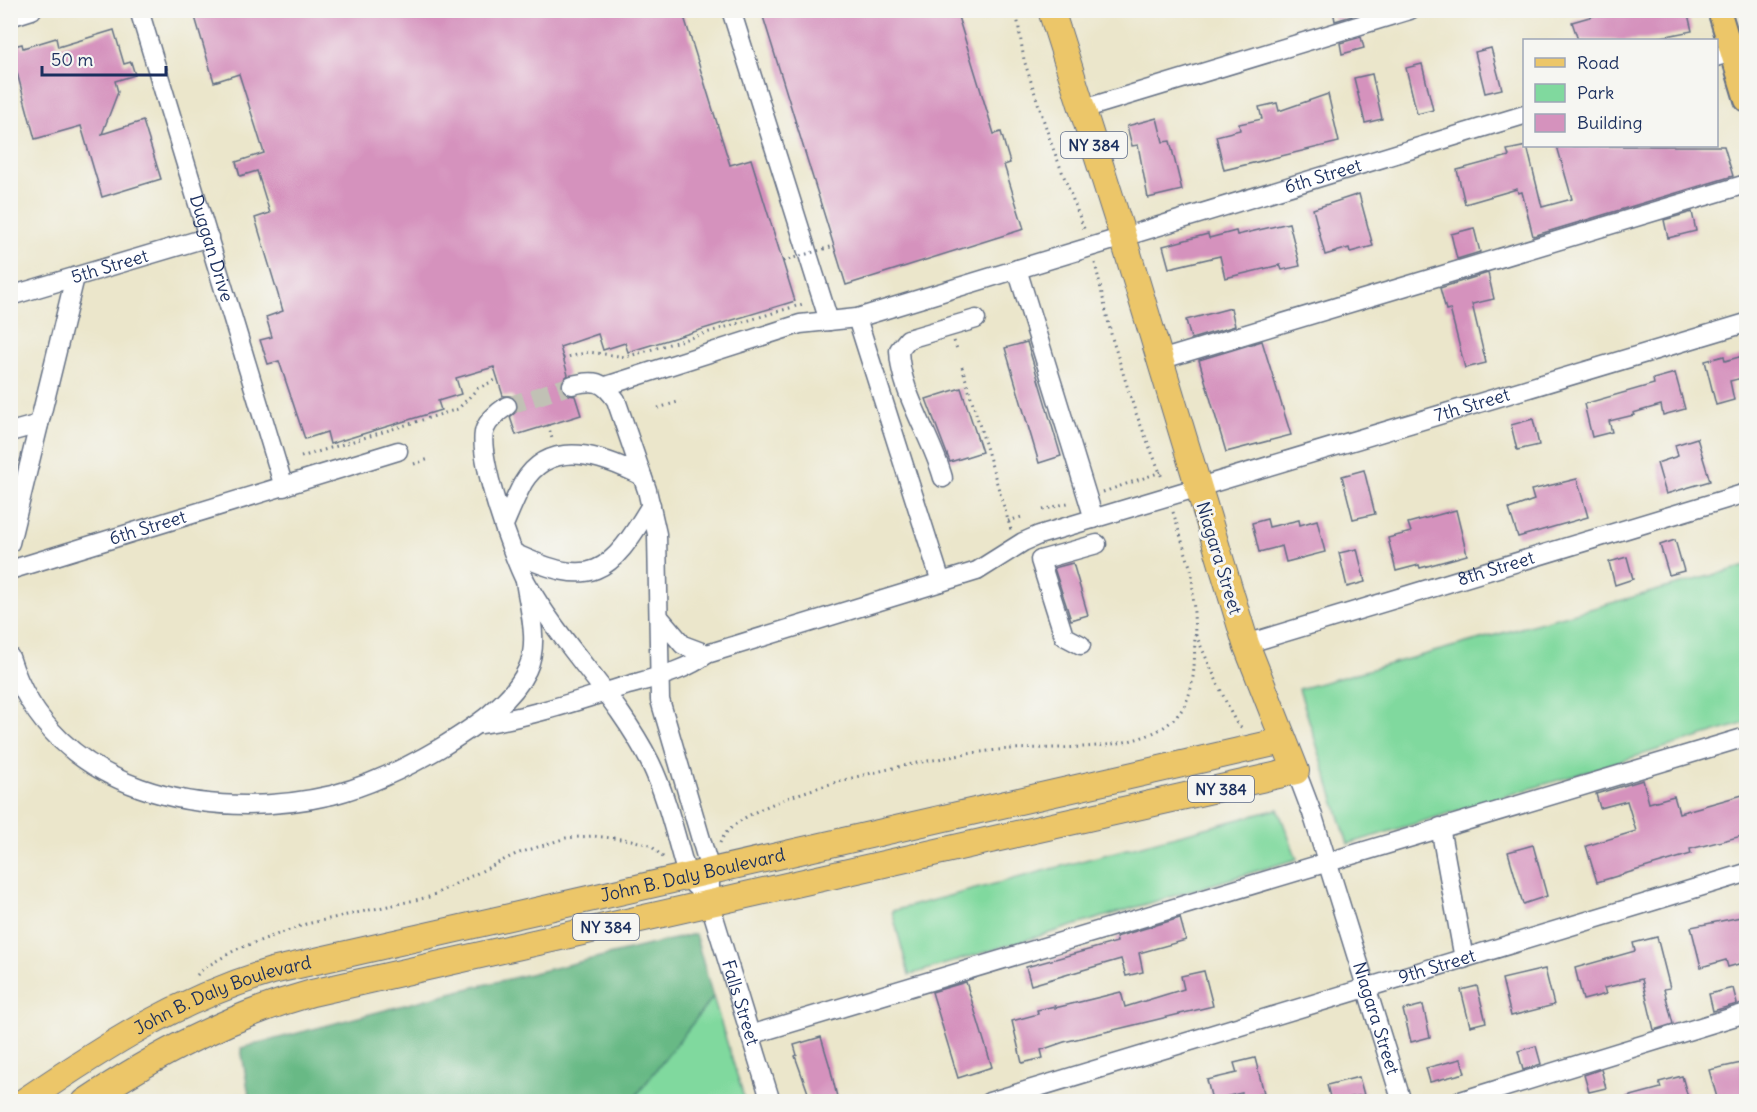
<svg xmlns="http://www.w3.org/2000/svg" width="1757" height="1112" font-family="Delius,sans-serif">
	<rect width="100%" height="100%" fill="#f6f6f2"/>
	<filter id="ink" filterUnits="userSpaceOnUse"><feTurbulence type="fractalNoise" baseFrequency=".0167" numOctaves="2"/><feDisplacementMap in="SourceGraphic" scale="12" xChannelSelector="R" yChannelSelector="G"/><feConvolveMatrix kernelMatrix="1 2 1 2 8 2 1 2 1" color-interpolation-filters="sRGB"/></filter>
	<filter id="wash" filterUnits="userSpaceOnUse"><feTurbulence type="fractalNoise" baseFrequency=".008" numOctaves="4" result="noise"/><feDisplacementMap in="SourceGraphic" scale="24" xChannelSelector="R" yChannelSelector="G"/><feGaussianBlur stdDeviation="1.35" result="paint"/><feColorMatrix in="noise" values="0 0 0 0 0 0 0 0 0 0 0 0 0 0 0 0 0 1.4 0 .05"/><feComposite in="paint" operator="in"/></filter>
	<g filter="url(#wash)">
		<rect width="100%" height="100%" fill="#ebe6cb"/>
		<g fill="#80d99e" stroke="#4e847e" stroke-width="1.5">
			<polygon points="1746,566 1746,723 1348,844 1299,689"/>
			<polygon points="1278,809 1297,859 909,975 892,911"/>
			<polygon points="713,997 745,1101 632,1101"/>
		</g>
		<polygon fill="#68b985" stroke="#427472" stroke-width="1.5" points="695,934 713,997 632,1101 250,1101 241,1048 446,994"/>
		<g id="blocks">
			<g fill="#d592bd">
				<polygon points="193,10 682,10 730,165 751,159 795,301 628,352 625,343 603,350 598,334 560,347 568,375 562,381 561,388 568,395 575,396 581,415 516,435 510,417 517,411 518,405 512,396 503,396 494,367 456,378 461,394 438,401 441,410 330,444 327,432 305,439 279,361 268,364 260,340 272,337 266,317 283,311 255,218 270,213 257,171 240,176 236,162 264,153 239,74 214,82"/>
				<polygon points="761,10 956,10 994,134 1001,132 1010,163 1004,165 1024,229 846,285"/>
				<polygon points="1333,10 1351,10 1352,16 1335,21"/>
				<polygon points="1614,10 1687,10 1692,31 1646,40 1578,40 1572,22"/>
				<polygon points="114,30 124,64 131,62 135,75 115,81 118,92 102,134 143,121 161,179 102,197 81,126 35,139 10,47 22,44 23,48 56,38 58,47"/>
				<polygon points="1361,37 1364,48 1342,54 1340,43"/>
				<polygon points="1491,48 1502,89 1485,93 1475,52"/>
				<polygon points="1422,64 1433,110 1417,114 1406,68"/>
				<polygon points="1372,74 1382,119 1365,123 1354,78"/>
				<polygon points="1328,94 1339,142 1224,170 1216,136 1240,130 1239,124 1262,119 1259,107 1277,103 1279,111"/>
				<polygon points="1157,118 1163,142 1170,141 1182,190 1148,198 1138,145 1132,146 1127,126"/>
				<polygon points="1527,146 1542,207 1572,199 1557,146 1724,146 1733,176 1533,236 1522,192 1518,193 1517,189 1465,204 1457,170 1509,156 1507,150"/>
				<polygon points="1359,194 1373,246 1350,252 1349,248 1325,255 1313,209"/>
				<polygon points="1692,212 1696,231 1668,238 1664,220"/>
				<polygon points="1289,223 1300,266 1282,270 1280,265 1225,278 1220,256 1169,268 1163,246 1208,234 1209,238 1236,231 1237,235"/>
				<polygon points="1474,228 1480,252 1457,259 1451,234"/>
				<polygon points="1488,273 1494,299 1472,304 1486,363 1465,368 1450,309 1446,310 1440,288"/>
				<polygon points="1231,308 1235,326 1191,339 1186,320"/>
				<polygon points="1262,341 1291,435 1226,452 1199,360"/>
				<polygon points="1027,342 1061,456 1039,463 1005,348"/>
				<polygon points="1746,355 1746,377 1730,381 1734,400 1716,405 1705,361 1724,356 1725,361"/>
				<polygon points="1675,373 1685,409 1663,415 1661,405 1633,413 1634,415 1609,421 1612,432 1592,437 1584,404 1654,384 1653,379"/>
				<polygon points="961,388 982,452 950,462 926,399"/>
				<polygon points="1533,419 1539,445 1517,450 1511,425"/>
				<polygon points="1697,438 1710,481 1666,494 1657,463 1678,456 1675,445"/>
				<polygon points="1364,470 1375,514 1353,519 1342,476"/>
				<polygon points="1577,479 1588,517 1518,537 1509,509 1534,500 1531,490"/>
				<polygon points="1456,510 1467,555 1420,568 1419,565 1396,571 1388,538 1411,532 1408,523"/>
				<polygon points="1267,519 1269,527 1299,520 1300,525 1317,520 1325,552 1286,562 1282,546 1259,552 1252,523"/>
				<polygon points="1675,540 1684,571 1669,575 1660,545"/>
				<polygon points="1357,549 1365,582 1347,587 1339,553"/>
				<polygon points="1627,557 1633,579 1615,585 1609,562"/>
				<polygon points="1073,563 1088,615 1071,620 1054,568"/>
				<polygon points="1643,780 1649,803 1674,796 1679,813 1746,794 1746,835 1690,849 1691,854 1597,882 1586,846 1636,831 1627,801 1600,808 1596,794"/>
				<polygon points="1533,845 1547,896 1523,904 1508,852"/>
				<polygon points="1746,916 1746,962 1728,967 1726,960 1701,967 1691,927"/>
				<polygon points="1180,918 1186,940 1139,953 1143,972 1126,976 1121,959 1031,985 1026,967 1117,942 1116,937"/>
				<polygon points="1657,937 1670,988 1664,989 1673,1024 1654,1030 1642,979 1604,988 1606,994 1583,1000 1575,968 1635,951 1633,943"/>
				<polygon points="1545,969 1554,1005 1511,1016 1502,979"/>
				<polygon points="1204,971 1213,1006 1064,1042 1041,1050 1043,1058 1022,1063 1012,1021 1038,1014 1037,1010 1055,1006 1055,1008 1121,992 1125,1007 1184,989 1181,976"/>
				<polygon points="966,982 992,1067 958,1078 932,992"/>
				<polygon points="1477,986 1486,1022 1470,1026 1461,990"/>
				<polygon points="1733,988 1737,1004 1713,1011 1709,994"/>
				<polygon points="1423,1005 1430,1037 1411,1042 1403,1010"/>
				<polygon points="821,1037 830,1067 838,1101 811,1101 795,1056 797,1055 794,1045"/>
				<polygon points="1536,1046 1541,1064 1523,1070 1518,1051"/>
				<polygon points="1255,1058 1264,1093 1243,1098 1242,1093 1212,1100 1207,1080 1237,1073 1234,1063"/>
				<polygon points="1461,1059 1465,1073 1430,1082 1426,1068"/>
				<polygon points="1746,1062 1746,1101 1718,1101 1709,1070"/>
				<polygon points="1601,1069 1606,1088 1589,1092 1584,1075"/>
				<polygon points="1682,1076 1689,1101 1628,1101 1627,1097 1661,1088 1659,1082"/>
				<polygon points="1359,1077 1364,1095 1331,1101 1327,1085"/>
			</g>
		</g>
	</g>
	<g filter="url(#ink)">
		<use href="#blocks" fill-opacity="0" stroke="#646f84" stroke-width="1.5"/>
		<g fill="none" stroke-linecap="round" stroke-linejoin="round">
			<polyline stroke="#c1c1b5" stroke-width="18" stroke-dasharray="18 9" stroke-linecap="butt" points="507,406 572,385"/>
			<defs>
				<g id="minor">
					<path id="s1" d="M139 10 284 487"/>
					<polyline points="731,10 829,321"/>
					<polyline points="10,17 32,10"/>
					<polyline points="1716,57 1746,48"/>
					<polyline points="1083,109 1410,10"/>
					<polyline points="1017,269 1094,519"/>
					<path id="s2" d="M10 296 209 237"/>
					<polyline points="857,318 941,582"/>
					<polyline points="1160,360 1746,184"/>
					<path id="s3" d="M572 385C595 380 602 380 616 400L647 490 657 534 660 700 710 870V904L771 1102"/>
					<path id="s4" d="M606 386 800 324 857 318 1524 115"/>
					<path d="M507 406C498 412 489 419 485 429 475 452 513 558 526 582 561 645 617 696 650 762 667 797 676 838 687 875L695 886"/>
					<polyline points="10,432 39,424"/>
					<path d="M943 478C932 437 900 393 899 350L908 339 976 319"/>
					<path d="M504 525C510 511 516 496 523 483 551 436 605 457 642 476"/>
					<polyline points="10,543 75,277"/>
					<path d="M514 553C592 589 609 576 651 505"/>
					<path id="s5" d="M10 570 398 451"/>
					<polyline points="660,618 683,645 707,654"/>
					<path id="s6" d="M1246 644 1746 493"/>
					<polyline points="1081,645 1064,636 1040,560 1097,544"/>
					<path d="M10 657C52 793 208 824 332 795 371 785 406 768 440 748 471 729 511 704 527 670 540 643 529 609 525 581"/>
					<path id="s7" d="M481 724C530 717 577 701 625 686 653 678 684 672 707 654L977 571 1023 542 1039 535 1746 323"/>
					<path id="s8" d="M1296 771 1312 813 1402 1102"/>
					<polyline points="1440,827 1464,959"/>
					<polyline points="750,1035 1746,737"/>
					<path id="s9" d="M989 1102 1746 873"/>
					<polyline points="1457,1102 1746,1013"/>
				</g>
				<polyline id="major" points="1719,10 1746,100"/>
				<g id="highway">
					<path id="s10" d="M23 1102C107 1045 174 1001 272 971L1283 741"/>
					<path d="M85 1102C157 1054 229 1016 312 993L1296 771 1246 644 1123 237 1051 10"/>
				</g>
			</defs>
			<use href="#minor" stroke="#646f84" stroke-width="21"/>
			<use href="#major" stroke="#646f84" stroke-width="26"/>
			<use href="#highway" stroke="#646f84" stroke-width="28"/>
			<g stroke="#646f84" stroke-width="3" stroke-dasharray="1.5 4.5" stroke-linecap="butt">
				<polyline points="1016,10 1024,60 1051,143 1085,231"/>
				<polyline points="1095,263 1112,338 1135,411 1163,480"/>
				<polyline points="954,341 957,349"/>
				<polyline points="563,358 589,352 626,357 803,304"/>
				<polyline points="962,367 1011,530"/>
				<polyline points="658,408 681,401"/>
				<polyline points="548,425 553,442"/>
				<polyline points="301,457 458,409 478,388 498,379"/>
				<polyline points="414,464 429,459"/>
				<polyline points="1103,492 1161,472"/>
				<polyline points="1043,510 1071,502"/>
				<polyline points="1173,512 1192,573 1195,633 1231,713 1237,724 1244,729"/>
				<polyline points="1008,521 1025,516"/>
				<path d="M720 843C737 793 946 755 998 750 1049 745 1135 756 1174 719 1197 697 1194 662 1195 633"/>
				<polyline points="197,975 204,968 237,949 306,924 429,897 516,854 566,838 593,836 631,840 650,845 665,859"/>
			</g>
			<use href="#minor" stroke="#fff" stroke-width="18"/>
			<use href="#major" stroke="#ecc669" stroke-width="22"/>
			<use href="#highway" stroke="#ecc669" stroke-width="26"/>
			<polyline stroke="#646f84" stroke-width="3" stroke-dasharray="1.5 4.5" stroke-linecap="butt" points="783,261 834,246"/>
		</g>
	</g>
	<g text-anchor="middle" stroke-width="6" stroke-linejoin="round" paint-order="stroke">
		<g fill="#f6f6f2" stroke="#5d6b8a" stroke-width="1.5">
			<rect x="1061" y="132" width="66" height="26" rx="4.5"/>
			<rect x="1188" y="776" width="66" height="26" rx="4.5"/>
			<rect x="573" y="914" width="66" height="26" rx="4.5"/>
		</g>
		<g font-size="16" font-weight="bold" fill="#1b2f5e">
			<text x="1094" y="151">NY 384</text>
			<text x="1221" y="795">NY 384</text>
			<text x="606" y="933">NY 384</text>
		</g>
		<g font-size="18" fill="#1b2f5e" stroke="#f6f6f2">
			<text dy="6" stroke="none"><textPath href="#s4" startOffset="748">6th Street</textPath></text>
			<text dy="6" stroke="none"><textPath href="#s1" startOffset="249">Duggan Drive</textPath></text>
			<text dy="6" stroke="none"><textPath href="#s2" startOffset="104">5th Street</textPath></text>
			<text dy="6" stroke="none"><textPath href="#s7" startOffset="1044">7th Street</textPath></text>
			<text dy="6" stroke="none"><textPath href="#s5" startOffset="144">6th Street</textPath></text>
			<text transform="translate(1219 558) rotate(73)" y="6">Niagara Street</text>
			<text dy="6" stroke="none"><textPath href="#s6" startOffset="261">8th Street</textPath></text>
			<text dy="6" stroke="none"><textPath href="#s10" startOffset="714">John B. Daly Boulevard</textPath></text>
			<text dy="6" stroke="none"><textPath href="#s9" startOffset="468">9th Street</textPath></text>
			<text dy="6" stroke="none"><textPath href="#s10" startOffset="228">John B. Daly Boulevard</textPath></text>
			<text dy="6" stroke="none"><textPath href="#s3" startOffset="672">Falls Street</textPath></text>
			<text dy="6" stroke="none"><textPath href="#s8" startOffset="260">Niagara Street</textPath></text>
		</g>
	</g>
	<rect width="1757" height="1112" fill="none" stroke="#f6f6f2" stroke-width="36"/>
	<rect x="1523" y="39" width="195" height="108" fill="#f6f6f2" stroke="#9ea6b7" stroke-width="1.5"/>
	<rect x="1535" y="58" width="30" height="9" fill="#ecc669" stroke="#9ea6b7" stroke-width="1.5"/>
	<text x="1577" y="69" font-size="18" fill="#1b2f5e">Road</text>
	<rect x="1535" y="84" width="30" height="18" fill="#80d99e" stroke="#9ea6b7" stroke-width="1.5"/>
	<text x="1577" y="99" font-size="18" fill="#1b2f5e">Park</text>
	<rect x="1535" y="114" width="30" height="18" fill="#d592bd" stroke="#9ea6b7" stroke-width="1.5"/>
	<text x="1577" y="129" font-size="18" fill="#1b2f5e">Building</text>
	<path d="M42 66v9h124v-9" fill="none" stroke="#1b2f5e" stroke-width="3"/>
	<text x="51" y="66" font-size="18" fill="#1b2f5e" stroke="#f6f6f2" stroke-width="4.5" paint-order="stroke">50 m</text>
</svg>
